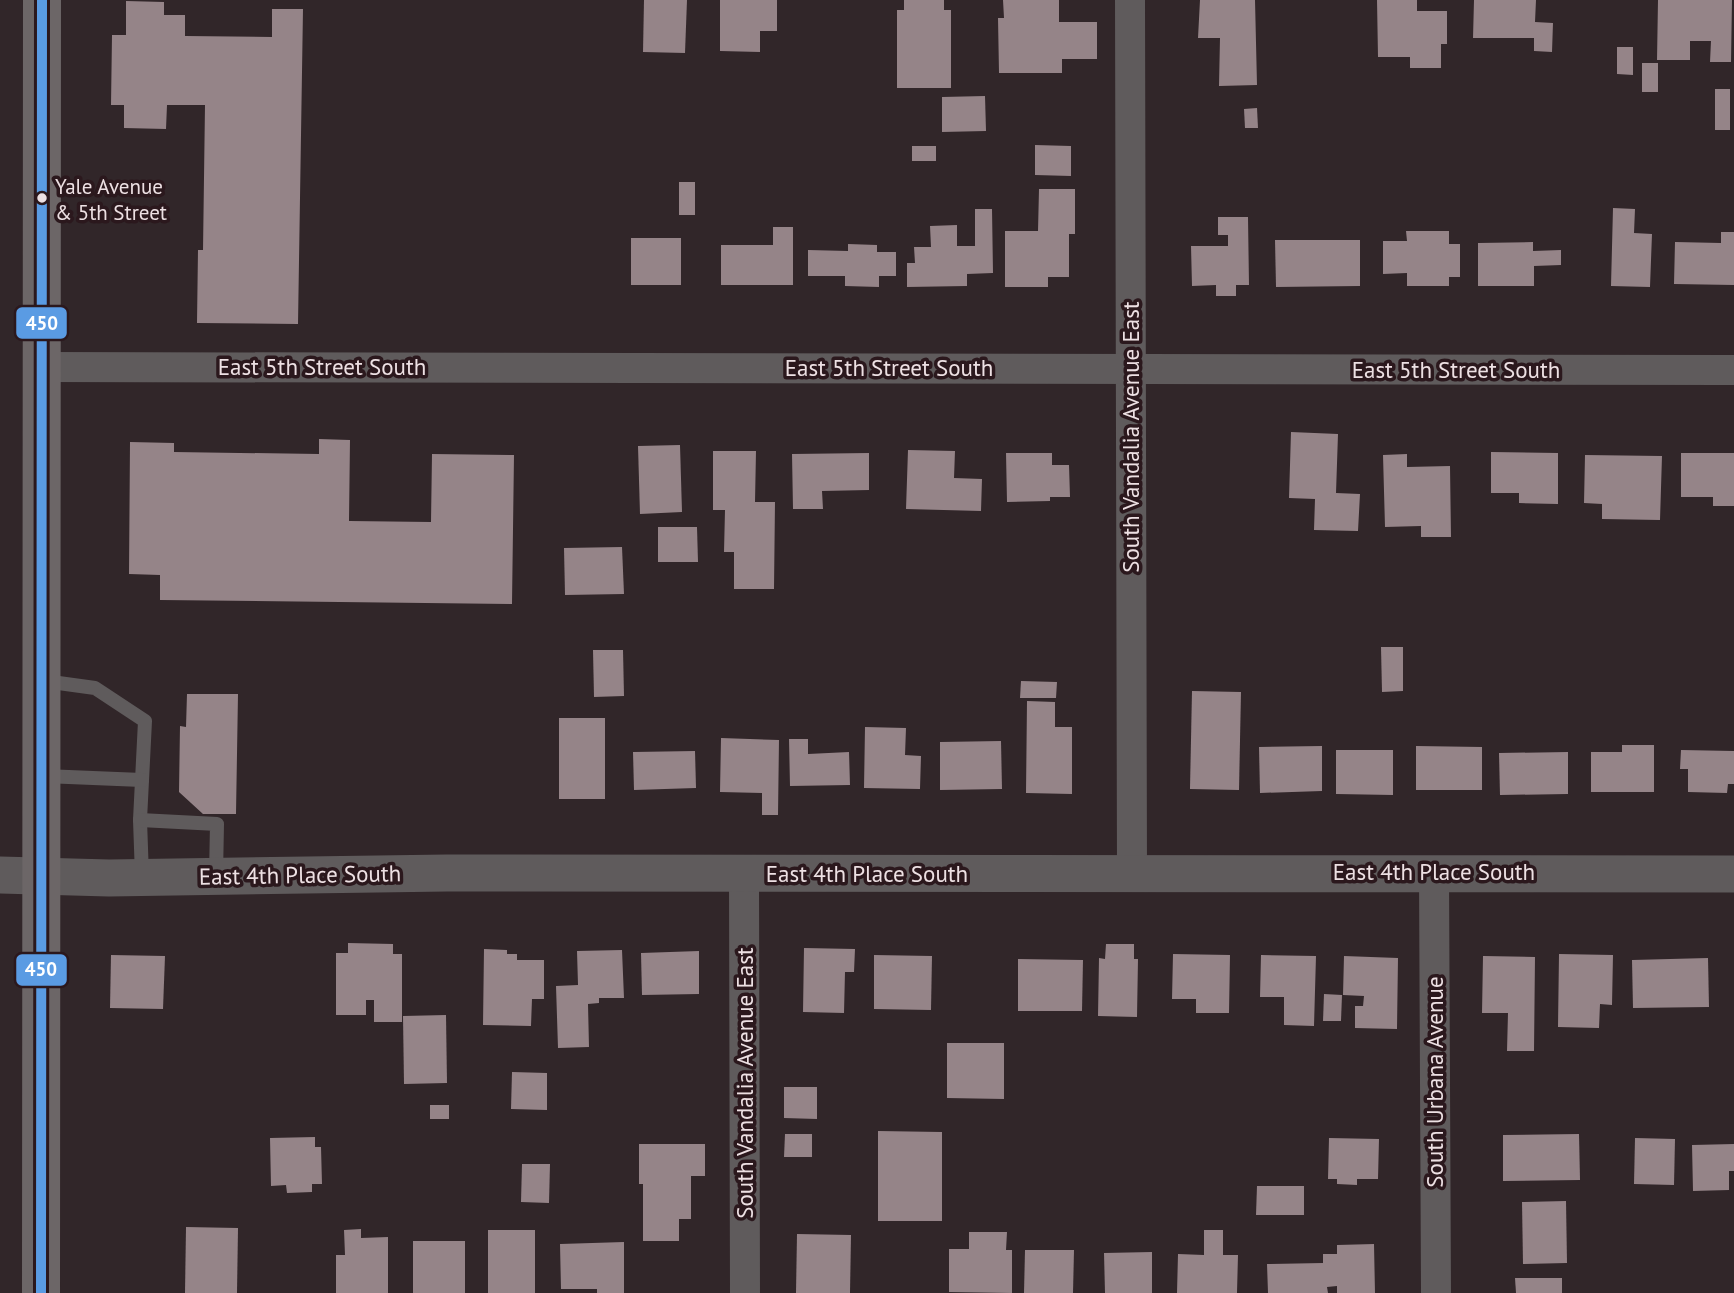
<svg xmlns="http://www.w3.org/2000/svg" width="1734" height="1293" font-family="'PT Sans',sans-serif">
	<rect width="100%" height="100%" fill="#312629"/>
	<g fill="#958488">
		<polygon points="644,0 687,0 685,53 643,52"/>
		<polygon points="720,0 777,0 777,31 760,31 760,52 720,51"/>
		<polygon points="904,0 944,0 944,10 951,10 951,88 897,88 897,10 904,10"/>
		<polygon points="1003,0 1059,0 1059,22 1097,22 1097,59 1062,59 1062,73 999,73 998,18 1004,18"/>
		<polygon points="1200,0 1255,0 1257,85 1219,86 1220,38 1198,38"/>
		<polygon points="1377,0 1417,0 1417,11 1447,11 1447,44 1441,44 1441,68 1410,68 1410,57 1378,57"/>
		<polygon points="1474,0 1536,0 1535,22 1553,23 1552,52 1534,51 1534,38 1473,38"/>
		<polygon points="1658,0 1732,0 1731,62 1710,62 1711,41 1690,41 1690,60 1657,60"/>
		<polygon points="126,1 164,2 164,15 185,15 185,36 272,37 272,9 303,9 298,324 197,323 198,250 203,250 205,105 167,105 166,129 124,128 124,105 111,105 112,35 126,35"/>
		<polygon points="1617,47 1633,47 1633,75 1617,74"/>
		<rect x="1642" y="63" width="16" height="29"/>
		<rect x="1715" y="89" width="15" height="41"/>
		<polygon points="985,96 986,131 942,132 942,97"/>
		<polygon points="1257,108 1258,128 1245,128 1244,109"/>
		<polygon points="1035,145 1071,146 1071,176 1035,175"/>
		<rect x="912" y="146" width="24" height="15"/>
		<rect x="679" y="182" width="16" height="33"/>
		<polygon points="1039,189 1075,189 1075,234 1069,234 1069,277 1048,277 1048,287 1005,287 1005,231 1038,231"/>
		<polygon points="1613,208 1635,209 1634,233 1652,234 1650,287 1611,286"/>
		<polygon points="975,209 992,209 993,273 967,274 967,286 907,287 907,263 915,263 914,247 931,247 930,226 957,225 957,246 975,246"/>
		<polygon points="1218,217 1248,217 1249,285 1236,285 1236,296 1216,296 1216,285 1192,286 1191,246 1228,246 1228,235 1218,235"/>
		<polygon points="773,227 793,227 793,285 721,285 721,245 773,245"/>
		<polygon points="1406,231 1449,231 1449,244 1460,244 1460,277 1449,277 1449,286 1407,286 1407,273 1383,274 1383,241 1407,241"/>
		<polygon points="1721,232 1734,232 1734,285 1674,284 1675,242 1721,243"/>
		<rect x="631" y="238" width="50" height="47"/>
		<polygon points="1275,240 1360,240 1360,286 1276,287"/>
		<polygon points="1533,242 1533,251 1561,250 1561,265 1534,266 1534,286 1478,286 1478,243"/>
		<polygon points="848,244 877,245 877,252 896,252 896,276 879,276 879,287 845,286 845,276 808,276 808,250 848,251"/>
		<polygon points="1291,432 1338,434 1336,493 1360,494 1358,531 1314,530 1315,499 1289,498"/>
		<polygon points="319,439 350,440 349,521 431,522 432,454 514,455 512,604 160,600 160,575 129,574 130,442 174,443 174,452 319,454"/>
		<polygon points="680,445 682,512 640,514 638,446"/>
		<polygon points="908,450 955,451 954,478 982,479 981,511 906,509"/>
		<polygon points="713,451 756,451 755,502 775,502 774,589 734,589 734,552 724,552 725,510 713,510"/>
		<polygon points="1491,452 1558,453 1558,504 1519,503 1519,493 1491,493"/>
		<polygon points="869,453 869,490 822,491 823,509 793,509 792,454"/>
		<polygon points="1006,453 1052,453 1052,465 1069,465 1070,497 1050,497 1050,501 1007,502"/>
		<polygon points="1681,453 1734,453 1734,506 1713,506 1713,497 1681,497"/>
		<polygon points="1407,454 1407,467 1450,466 1451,537 1421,537 1421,526 1385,527 1383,455"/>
		<polygon points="1585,455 1662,456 1660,520 1602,519 1602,504 1584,503"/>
		<polygon points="658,527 697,527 698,562 658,562"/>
		<polygon points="622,547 624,594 565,595 564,548"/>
		<polygon points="1381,647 1403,647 1403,691 1382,692"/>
		<polygon points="593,650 623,650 624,696 594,697"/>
		<polygon points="1021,681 1057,682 1056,698 1020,698"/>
		<polygon points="1192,691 1241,692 1239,790 1190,789"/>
		<polygon points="187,694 238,694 236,814 203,814 179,792 180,726 186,727"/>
		<polygon points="1027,701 1055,702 1055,727 1072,727 1072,794 1026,793"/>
		<rect x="559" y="718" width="46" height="81"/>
		<polygon points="865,727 906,728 905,755 921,756 920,789 864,788"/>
		<polygon points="721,738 779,740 778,815 762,815 762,793 720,792"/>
		<polygon points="789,739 808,739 808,754 849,752 850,785 790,786"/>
		<polygon points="1001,741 1002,789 940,790 940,742"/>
		<polygon points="1622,745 1654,745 1654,792 1591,792 1591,752 1622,752"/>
		<polygon points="1322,746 1322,791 1260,793 1259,747"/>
		<polygon points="1416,746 1482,747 1482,790 1416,790"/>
		<polygon points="1336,750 1393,750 1393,795 1336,794"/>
		<polygon points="1681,750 1734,751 1734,784 1728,784 1727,793 1688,792 1688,769 1680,769"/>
		<polygon points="695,751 696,788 634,790 633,752"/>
		<polygon points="1568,752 1568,794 1500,795 1499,753"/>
		<polygon points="348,943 393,944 393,954 402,954 402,1022 374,1022 374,1000 366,1000 366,1015 336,1015 336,953 348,953"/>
		<polygon points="1106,944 1134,944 1134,959 1138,959 1137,1017 1098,1016 1099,958 1105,959"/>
		<polygon points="804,948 855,949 854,972 845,972 844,1013 803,1012"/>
		<polygon points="484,949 507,950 507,954 517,954 517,960 544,960 544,999 532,999 531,1026 483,1025"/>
		<polygon points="622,950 624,998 599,998 599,1003 588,1004 589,1047 558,1048 556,986 578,985 577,951"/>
		<polygon points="699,951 699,994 642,995 641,953"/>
		<polygon points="1173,954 1230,955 1229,1013 1196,1013 1196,999 1172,999"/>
		<polygon points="1559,954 1613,955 1612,1005 1600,1004 1599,1028 1558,1027"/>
		<polygon points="111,955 165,956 163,1009 110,1008"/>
		<polygon points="874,955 932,956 931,1010 874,1009"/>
		<polygon points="1261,955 1316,956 1314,1026 1284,1025 1284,997 1260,997"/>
		<polygon points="1344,956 1398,958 1397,1029 1355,1028 1355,1006 1363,1006 1364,996 1343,995"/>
		<polygon points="1483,956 1535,957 1534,1051 1507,1051 1508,1013 1482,1013"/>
		<polygon points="1708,958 1709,1007 1633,1008 1632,960"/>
		<polygon points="1018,959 1083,960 1082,1011 1018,1011"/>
		<polygon points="1324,994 1342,995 1341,1021 1323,1021"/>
		<polygon points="446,1015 447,1083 404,1084 403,1016"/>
		<polygon points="947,1043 1004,1043 1004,1099 947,1098"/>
		<polygon points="512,1072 547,1073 547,1110 511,1109"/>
		<polygon points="784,1087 817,1087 817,1119 784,1118"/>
		<rect x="430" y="1105" width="19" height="14"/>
		<polygon points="878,1131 942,1132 942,1221 878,1221"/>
		<polygon points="785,1134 812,1134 812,1157 784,1157"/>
		<polygon points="1579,1134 1580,1180 1503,1181 1503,1135"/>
		<polygon points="315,1137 315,1147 321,1147 322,1184 312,1184 312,1192 287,1193 286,1185 271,1186 270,1138"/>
		<polygon points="1329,1138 1379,1139 1378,1179 1357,1179 1357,1185 1337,1184 1337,1179 1328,1179"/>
		<polygon points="1635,1138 1675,1139 1674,1185 1634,1184"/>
		<polygon points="639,1144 705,1144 705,1176 691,1176 691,1219 679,1219 679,1241 643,1241 643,1184 639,1184"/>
		<polygon points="1734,1144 1734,1171 1729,1171 1729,1190 1693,1191 1692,1145"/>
		<polygon points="522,1164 550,1164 549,1203 521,1202"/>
		<polygon points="1257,1186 1304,1186 1304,1215 1256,1215"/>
		<polygon points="1566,1201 1567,1263 1523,1264 1522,1202"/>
		<polygon points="186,1227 238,1228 237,1293 185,1293"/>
		<polygon points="361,1229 361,1238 388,1237 388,1293 336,1293 336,1255 345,1255 344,1230"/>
		<rect x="488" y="1230" width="47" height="63"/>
		<polygon points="1204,1230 1223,1230 1223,1255 1238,1255 1237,1293 1177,1293 1178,1254 1204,1255"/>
		<polygon points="969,1232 1007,1232 1006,1250 1012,1250 1012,1293 949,1292 949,1249 969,1249"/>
		<polygon points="797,1234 851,1235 850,1293 796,1293"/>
		<rect x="413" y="1241" width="52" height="52"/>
		<polygon points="624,1242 624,1293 597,1293 597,1289 561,1289 560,1244"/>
		<polygon points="1374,1244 1375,1293 1337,1293 1337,1286 1327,1287 1328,1293 1268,1293 1267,1264 1323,1263 1323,1254 1337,1254 1337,1245"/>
		<polygon points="1025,1250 1074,1250 1073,1293 1024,1293"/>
		<polygon points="1152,1252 1152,1293 1105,1293 1104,1253"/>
		<polygon points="1515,1278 1562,1278 1562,1293 1516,1293"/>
	</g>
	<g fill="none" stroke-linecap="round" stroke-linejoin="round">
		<g stroke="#5f5b5c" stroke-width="14">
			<polyline points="44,681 95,688 145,721 140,820 142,876"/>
			<polyline points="44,776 142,780"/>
			<polyline points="140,820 217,824 216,875"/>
		</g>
		<g stroke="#5f5b5c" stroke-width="30">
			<polyline points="1130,0 1132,873"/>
			<polyline points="43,367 1734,370"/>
			<polyline points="1434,872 1436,1293"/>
			<polyline points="744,874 745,1293"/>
		</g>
		<polyline stroke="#5f5b5c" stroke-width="37" points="0,875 109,878 447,873 1734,874"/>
		<polyline stroke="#6c6667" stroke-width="38" points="41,1293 42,0"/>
		<defs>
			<polyline id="bus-1" points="41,1293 42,0"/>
		</defs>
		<use href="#bus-1" stroke="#2b181d" stroke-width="16"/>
		<use href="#bus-1" stroke="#5a9be3" stroke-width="10"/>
	</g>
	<circle fill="#ede0e3" stroke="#2b181d" stroke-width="2.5" cx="42" cy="198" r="6"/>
	<g text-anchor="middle" stroke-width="7" stroke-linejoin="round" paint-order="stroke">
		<g font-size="21" fill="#ede0e3" stroke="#2b181d" text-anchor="start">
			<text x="55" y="194">Yale Avenue<tspan x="55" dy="26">&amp; 5th Street</tspan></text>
		</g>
		<g font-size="23" fill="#ede0e3" stroke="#2b181d">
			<text x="322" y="375">East 5th Street South</text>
			<text x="889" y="376">East 5th Street South</text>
			<text x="1456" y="378">East 5th Street South</text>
			<text transform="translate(1131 437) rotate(-90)" y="8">South Vandalia Avenue East</text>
			<text x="1434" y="880">East 4th Place South</text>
			<text x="867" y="882">East 4th Place South</text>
			<text transform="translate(300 875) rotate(-1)" y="8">East 4th Place South</text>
			<text transform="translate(1435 1082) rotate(-90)" y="8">South Urbana Avenue</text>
			<text transform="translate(745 1083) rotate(-90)" y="8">South Vandalia Avenue East</text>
		</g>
	</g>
	<g stroke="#2b181d" stroke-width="2.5">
		<rect x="15" y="306" width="53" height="34" rx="7" fill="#5a9be3"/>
		<rect x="15" y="953" width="53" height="34" rx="7" fill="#5a9be3"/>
	</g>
	<g font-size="19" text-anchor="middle" font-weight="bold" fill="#fff">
		<text x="42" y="330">450</text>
		<text x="41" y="976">450</text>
	</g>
</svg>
